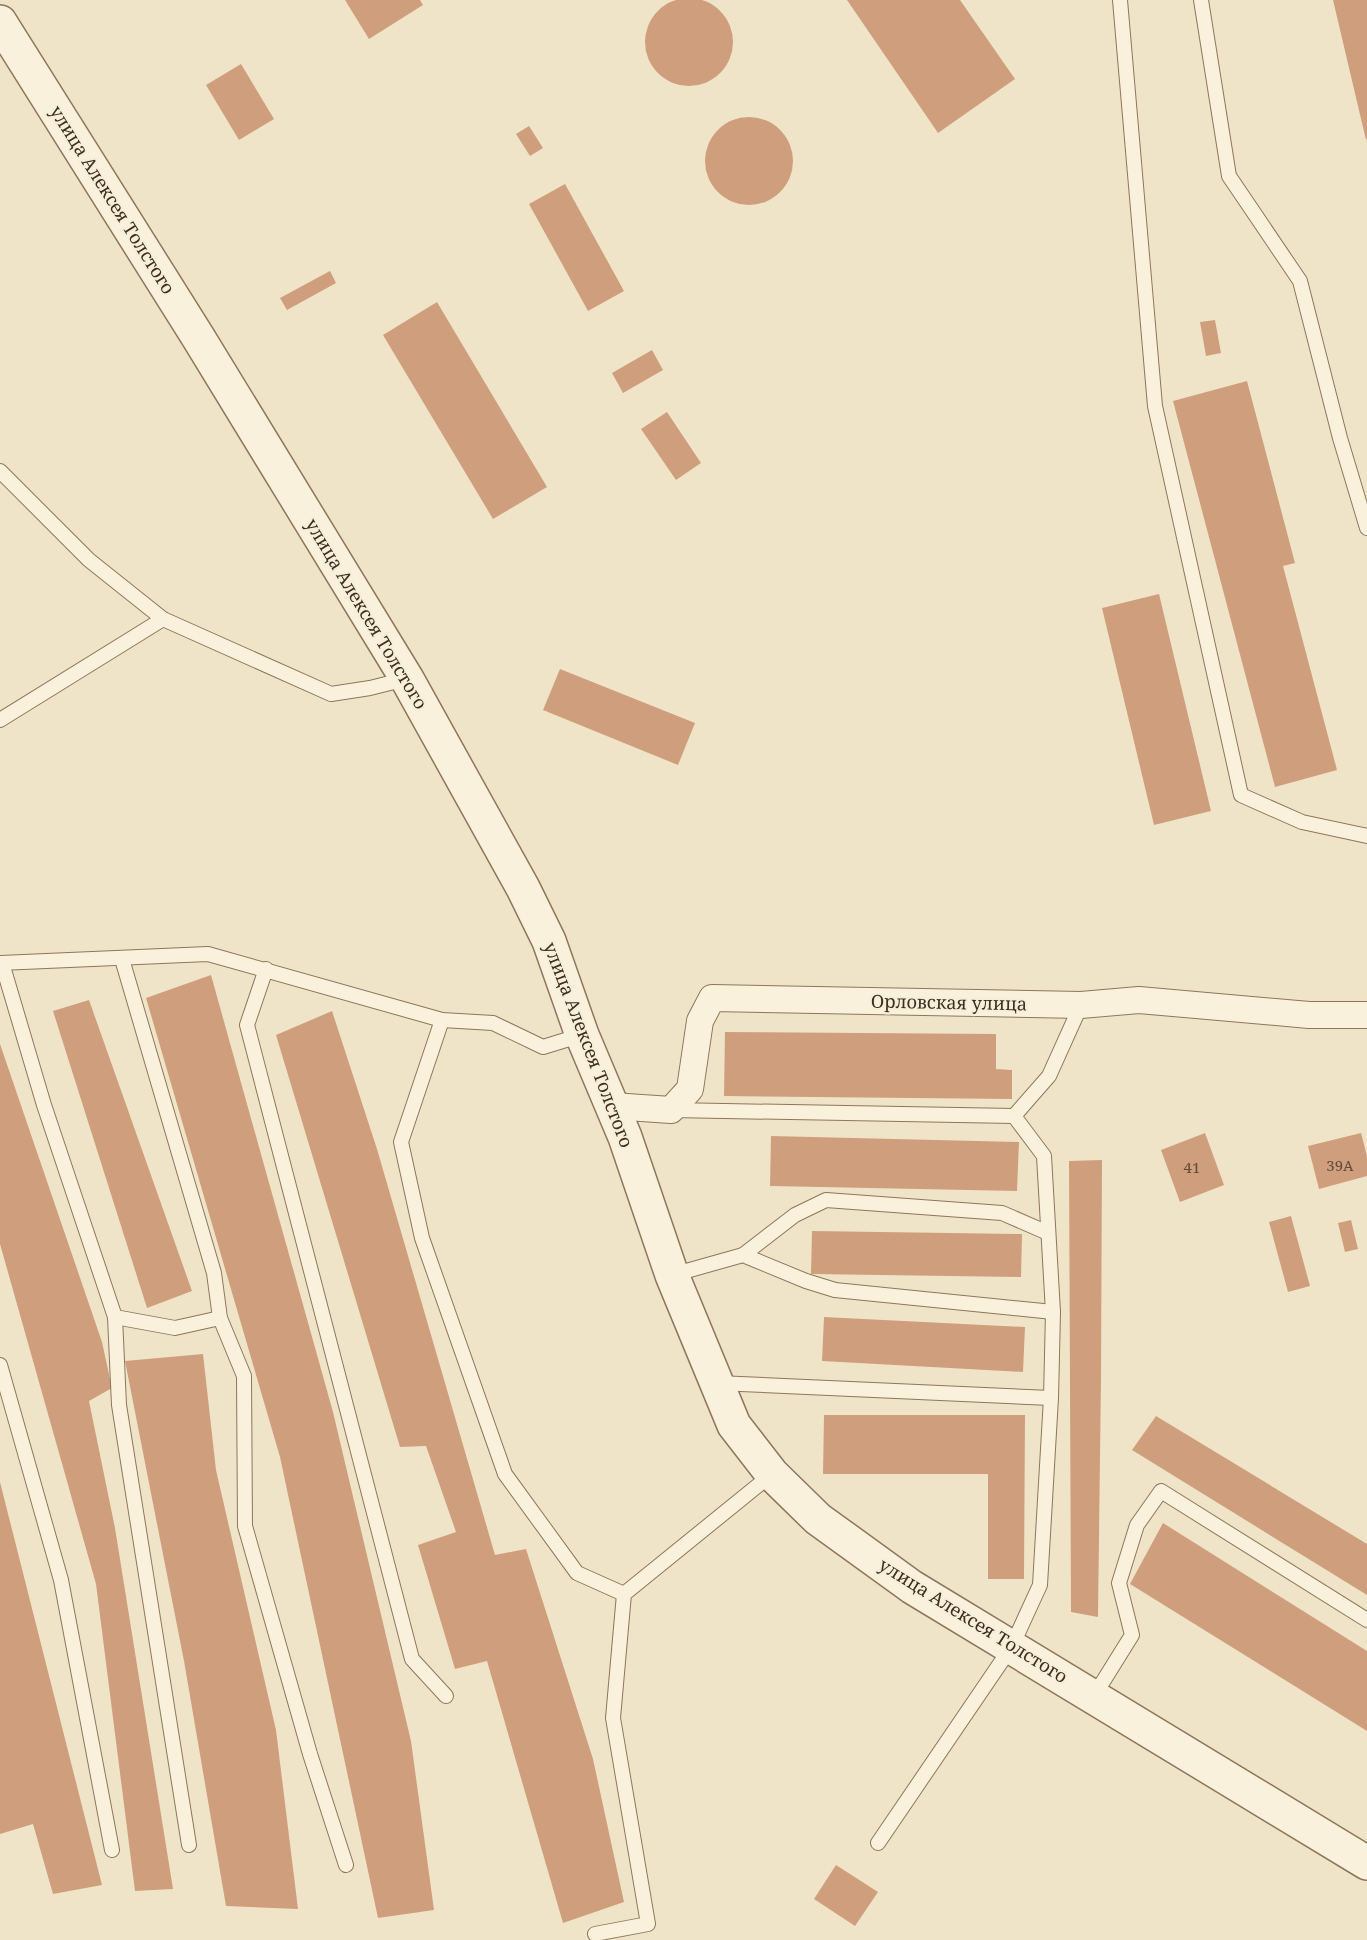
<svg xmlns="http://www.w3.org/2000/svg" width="1367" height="1940" font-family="'Noto Serif',serif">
	<rect width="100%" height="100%" fill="#f0e4c8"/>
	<g fill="#cf9f7d">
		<circle cx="689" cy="42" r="44"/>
		<polygon points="345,0 420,0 423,5 369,39"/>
		<polygon points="847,0 960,0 1015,79 938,133"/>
		<polygon points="1333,0 1367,0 1367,139 1366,140"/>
		<polygon points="241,64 274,119 239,140 206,85"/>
		<circle cx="749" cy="161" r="44"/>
		<polygon points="529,126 543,148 530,156 516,134"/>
		<polygon points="565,184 624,291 588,311 529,204"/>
		<polygon points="330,271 336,283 287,310 280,298"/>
		<polygon points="437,302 547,487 493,519 383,335"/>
		<polygon points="1215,320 1221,353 1206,356 1200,322"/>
		<polygon points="652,350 663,370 623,393 612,373"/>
		<polygon points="1247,381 1295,563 1283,566 1337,770 1275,787 1173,401"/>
		<polygon points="667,412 701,463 676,480 641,429"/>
		<polygon points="1159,594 1211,811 1154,825 1102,608"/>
		<polygon points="560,669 695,723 678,765 543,710"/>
		<polygon points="211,975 333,1412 411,1741 434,1910 378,1918 280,1457 146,998"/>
		<polygon points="89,1000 192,1291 147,1308 53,1011"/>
		<polygon points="332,1011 377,1149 495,1555 526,1549 593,1759 624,1902 563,1923 487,1661 455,1669 418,1545 456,1532 426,1446 400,1447 276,1035"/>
		<polygon points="725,1032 996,1034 996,1069 1012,1070 1012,1099 724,1096"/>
		<polygon points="0,1044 102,1342 112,1388 89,1401 115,1528 173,1889 135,1891 96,1584 0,1244"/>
		<polygon points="1205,1133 1224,1185 1180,1202 1161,1150"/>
		<polygon points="1361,1133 1367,1156 1367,1176 1319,1189 1308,1146"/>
		<polygon points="771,1136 1019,1142 1017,1191 770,1186"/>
		<polygon points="1102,1160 1101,1377 1098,1617 1071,1612 1069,1161"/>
		<polygon points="1291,1216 1310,1286 1288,1292 1269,1222"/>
		<polygon points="1351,1220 1358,1249 1345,1252 1338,1223"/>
		<polygon points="812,1231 1022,1234 1021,1277 811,1274"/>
		<polygon points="824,1317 1025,1327 1023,1372 822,1361"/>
		<polygon points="203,1354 216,1470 276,1730 298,1909 226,1906 184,1661 125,1361"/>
		<polygon points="824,1415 1025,1415 1024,1579 988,1579 988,1474 823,1474"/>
		<polygon points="1156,1416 1367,1544 1367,1595 1132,1450"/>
		<polygon points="0,1482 102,1885 53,1894 33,1824 0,1834"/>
		<polygon points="1163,1523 1367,1651 1367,1731 1130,1584"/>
		<polygon points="836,1865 878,1892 855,1926 814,1899"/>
	</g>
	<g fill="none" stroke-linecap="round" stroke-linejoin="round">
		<defs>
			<g id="service">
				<polyline points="1120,0 1155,406 1241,795 1302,822 1367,836"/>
				<polyline points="1201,0 1229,176 1300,281 1340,438 1367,528"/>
				<polyline points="0,471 89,560 163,619 331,694 370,688 406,679"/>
				<polyline points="0,720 163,619"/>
				<polyline points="122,959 214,1273 220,1318 244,1376 245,1526 310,1754 346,1865"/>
				<polyline points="0,963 208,954 442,1020 493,1023 543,1047 582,1035"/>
				<polyline points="2,963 44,1105 115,1317 175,1328 220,1318"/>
				<polyline points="266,969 247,1025 412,1659 446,1696"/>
				<polyline points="442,1020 401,1142 422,1238 505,1474 577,1573 624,1594"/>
				<polyline points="671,1110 1014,1116 1049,1076 1081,1005"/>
				<polyline points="743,1255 795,1215 826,1200 1002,1213 1048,1233"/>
				<polyline points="672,1275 743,1255 806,1281 835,1290 1053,1312"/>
				<polyline points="115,1317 119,1405 189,1845"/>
				<polyline points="0,1365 61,1580 112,1850"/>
				<polyline points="717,1383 1051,1398"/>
				<polyline points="1094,1696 1132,1635 1119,1583 1137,1525 1161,1491 1367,1620"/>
				<polyline points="878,1843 1012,1646 1040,1585 1051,1398 1053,1312 1044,1156 1014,1116"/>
				<polyline points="595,1934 648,1924 613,1718 624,1594 772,1474"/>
			</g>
			<polyline id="minor" points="612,1106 671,1110 690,1089 700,1021 712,998 1081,1005 1139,1000 1309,1015 1367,1015"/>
			<polyline id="tertiary" points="0,22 198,337 407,679 523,888 549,941 582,1035 625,1137 672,1275 734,1425 772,1474 818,1519 912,1587 1367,1863"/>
		</defs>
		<use href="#service" stroke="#8d765c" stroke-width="16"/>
		<use href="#minor" stroke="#8d765c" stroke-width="28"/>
		<use href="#tertiary" stroke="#8d765c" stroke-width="36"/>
		<use href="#service" stroke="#faf1dc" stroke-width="14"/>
		<use href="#minor" stroke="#faf1dc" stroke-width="26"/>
		<use href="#tertiary" stroke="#faf1dc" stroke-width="33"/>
	</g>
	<g text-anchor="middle" stroke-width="4.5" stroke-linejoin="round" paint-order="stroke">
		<g font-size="15" fill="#624a37">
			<text x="1340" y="1171">39А</text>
			<text x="1192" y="1173">41</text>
		</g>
		<g font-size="18" fill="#3d2e20" stroke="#f7eed8">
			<text transform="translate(112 200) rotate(58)" y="6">улица Алексея Толстого</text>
			<text transform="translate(366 614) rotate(59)" y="6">улица Алексея Толстого</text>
			<text transform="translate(949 1003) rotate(1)" y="6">Орловская улица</text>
			<text transform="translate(588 1045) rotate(69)" y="6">улица Алексея Толстого</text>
			<text transform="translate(973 1621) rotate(32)" y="6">улица Алексея Толстого</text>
		</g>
	</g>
</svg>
